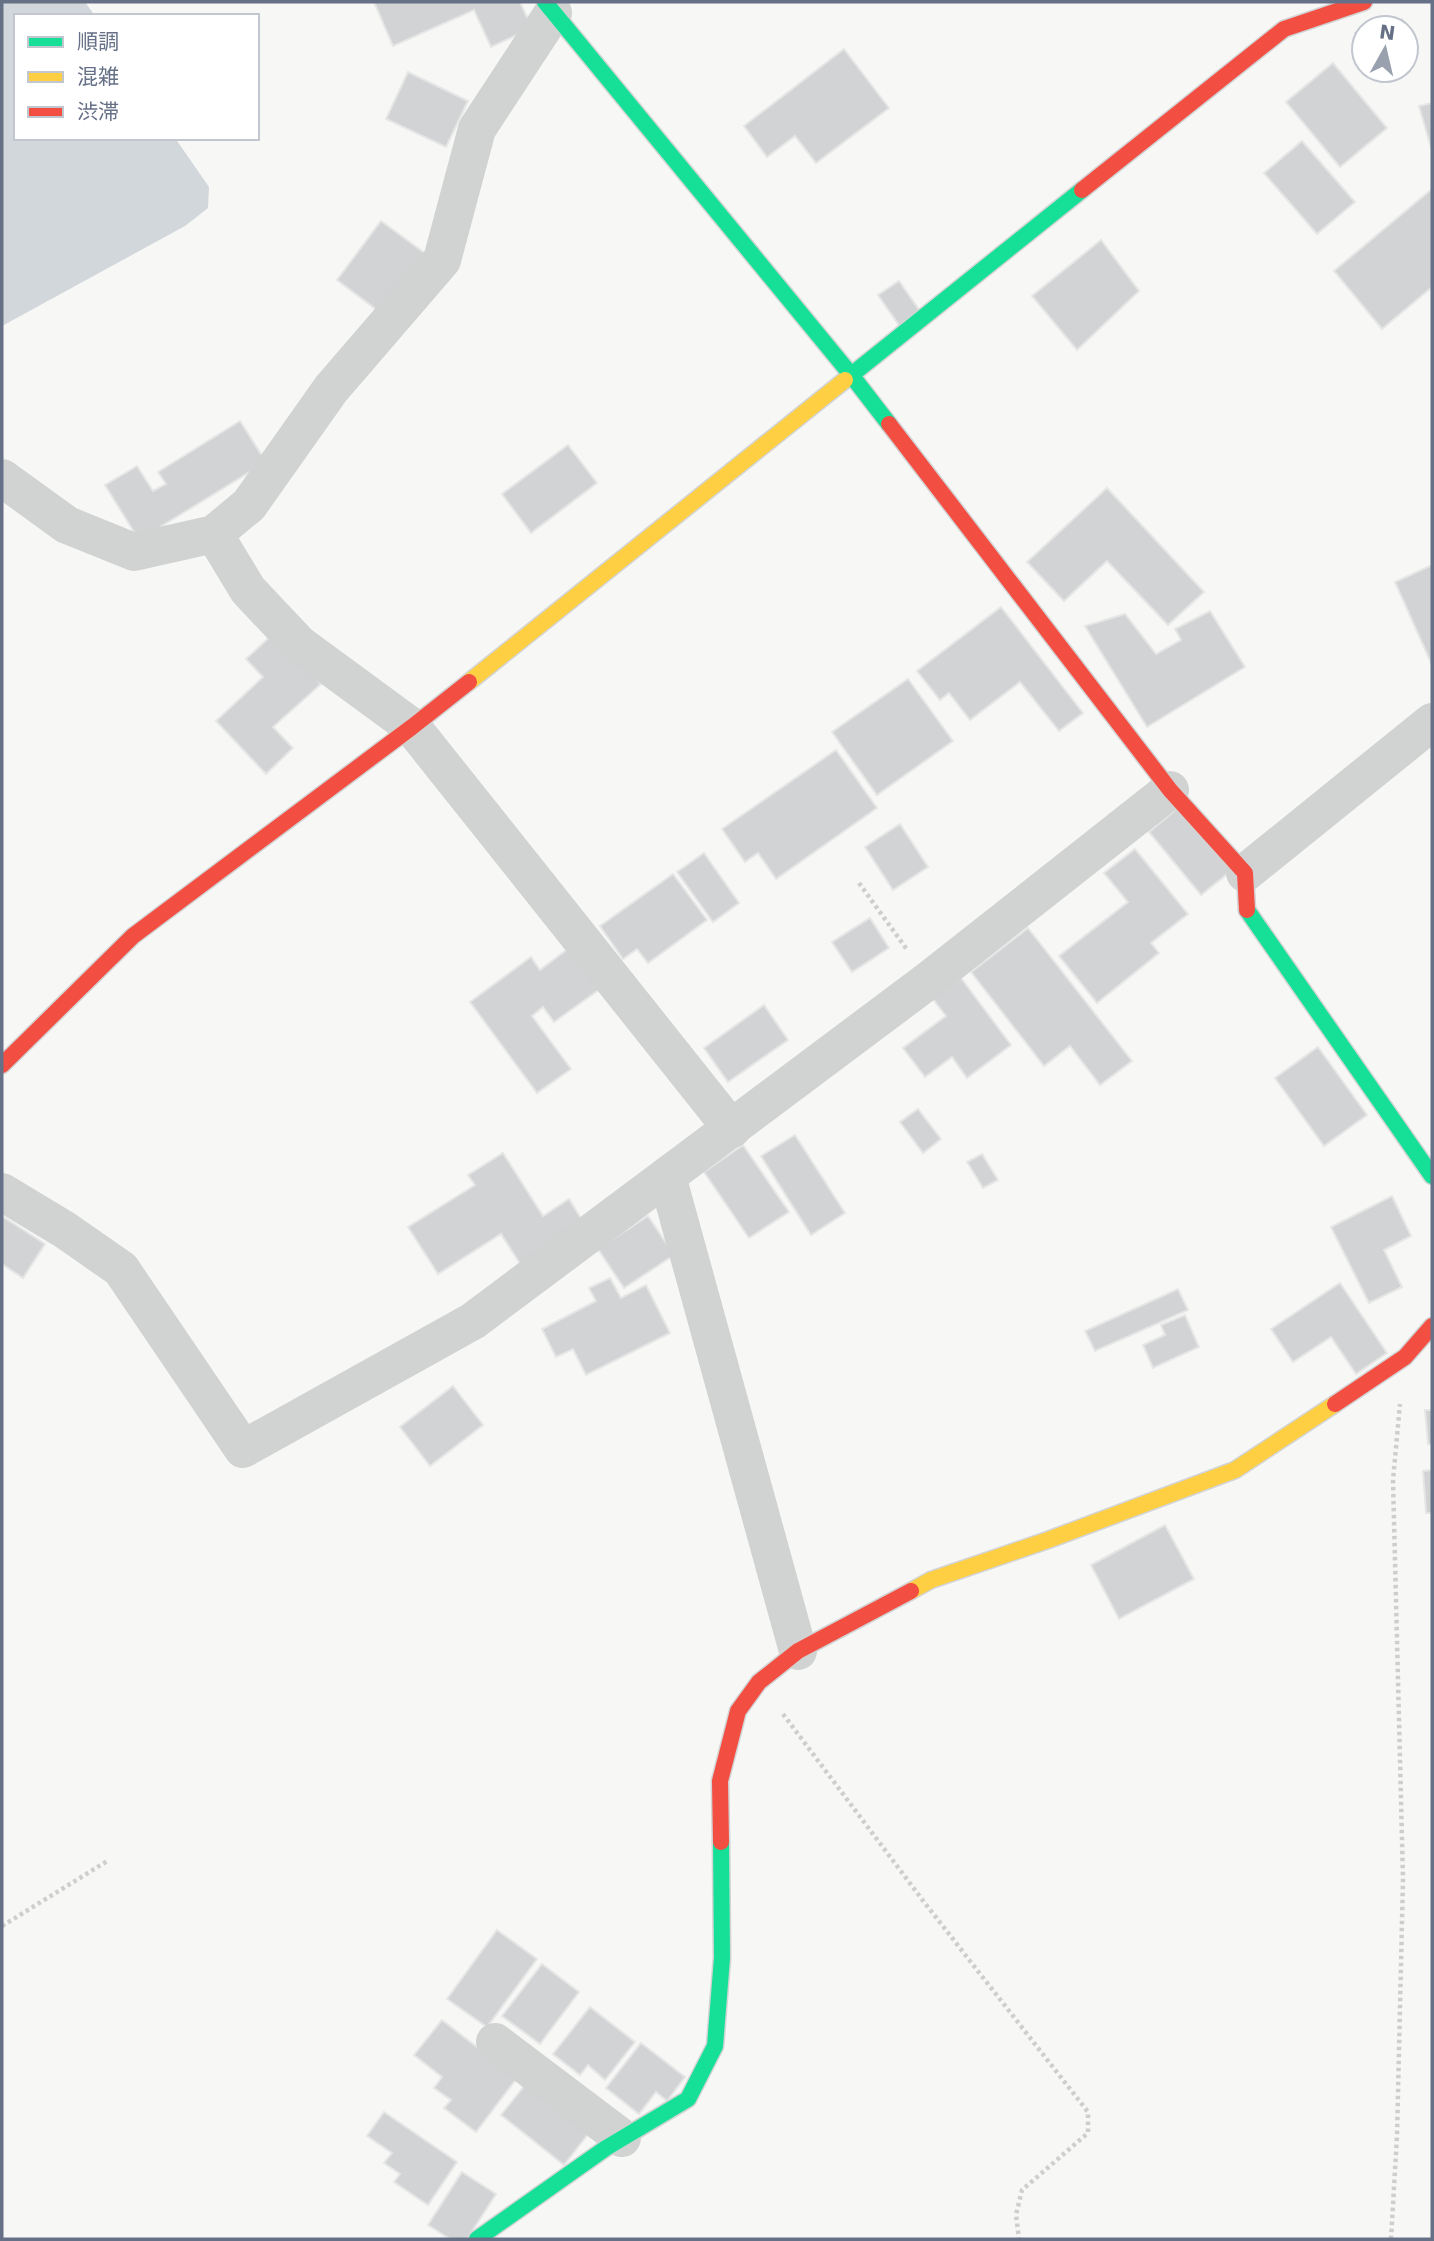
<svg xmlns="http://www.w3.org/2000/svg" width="1434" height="2241" font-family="'DejaVu Sans','Noto Sans JP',sans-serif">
	<rect width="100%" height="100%" fill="#f7f7f6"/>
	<polygon fill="#d2d7db" points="2,2 85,2 95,16 16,16 16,138 175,138 209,187 208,208 185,226 2,326"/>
	<g fill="#d2d3d4" stroke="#e6e6e6" stroke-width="2">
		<polygon points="374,2 520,2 532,28 491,47 474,10 393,46"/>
		<polygon points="1402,19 1405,28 1371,28"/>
		<polygon points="1364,30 1364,64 1355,33"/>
		<polygon points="1406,33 1413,58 1406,60"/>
		<polygon points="844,49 889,108 816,163 795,136 767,157 744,126"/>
		<polygon points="1333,63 1387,128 1340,167 1286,102"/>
		<polygon points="408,72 468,101 446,147 386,119"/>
		<polygon points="1432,103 1432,148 1431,148 1419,106"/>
		<polygon points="1302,141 1355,202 1317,234 1264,173"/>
		<polygon points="1432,189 1432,287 1382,329 1334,271"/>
		<polygon points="381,221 426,254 381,313 337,280"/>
		<polygon points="1101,240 1139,291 1077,350 1032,296"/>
		<polygon points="899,281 922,314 901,328 878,295"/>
		<polygon points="240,421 266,462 139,540 105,485 137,466 153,491 166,484 158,472"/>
		<polygon points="568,445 597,483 531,533 502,494"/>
		<polygon points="1107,488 1204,592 1168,625 1107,561 1064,601 1027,562"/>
		<polygon points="1432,565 1432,665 1395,582"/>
		<polygon points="1001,607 1083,713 1059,731 1020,682 970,720 949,693 940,700 917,671"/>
		<polygon points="1210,611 1245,667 1147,727 1085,626 1125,614 1156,654 1181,640 1175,629"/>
		<polygon points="274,633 321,684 273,727 293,748 266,774 216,721 263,677 246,659"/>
		<polygon points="908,679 953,741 877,795 832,732"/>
		<polygon points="836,750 877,808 776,879 758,853 745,862 722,829"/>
		<polygon points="1179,807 1232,870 1201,895 1149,832"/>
		<polygon points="900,824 928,867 893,890 865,847"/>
		<polygon points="1135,849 1188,914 1151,943 1159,953 1097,1003 1059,956 1128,902 1104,873"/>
		<polygon points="704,853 739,903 713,922 677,872"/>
		<polygon points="673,874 707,920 648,963 637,949 623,959 600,926"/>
		<polygon points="870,918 889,948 852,972 832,942"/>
		<polygon points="1028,928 1132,1061 1100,1085 1070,1046 1044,1066 971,972"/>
		<polygon points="569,948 600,989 554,1022 543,1007 532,1016 571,1069 537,1093 470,1002 531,957 540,970"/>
		<polygon points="961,978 1011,1045 967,1078 952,1057 925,1077 903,1048 946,1016 933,999"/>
		<polygon points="764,1005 788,1040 728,1082 704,1048"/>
		<polygon points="1318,1047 1367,1115 1324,1146 1275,1078"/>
		<polygon points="918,1109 941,1139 923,1153 900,1122"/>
		<polygon points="795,1135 845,1213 811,1235 761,1156"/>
		<polygon points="743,1145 789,1212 749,1238 704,1172"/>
		<polygon points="503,1153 543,1216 569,1199 588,1230 524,1270 501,1234 438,1274 408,1227 475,1185 468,1175"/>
		<polygon points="982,1154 998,1180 983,1188 967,1162"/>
		<polygon points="1392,1196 1411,1236 1384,1250 1402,1287 1369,1303 1331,1227"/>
		<polygon points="2,1216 45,1244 23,1278 2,1264"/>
		<polygon points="648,1216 674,1255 624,1288 598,1249"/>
		<polygon points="610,1278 621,1298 646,1285 670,1333 586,1375 573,1349 556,1357 542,1329 596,1301 589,1288"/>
		<polygon points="1340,1283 1387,1353 1356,1374 1331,1337 1293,1362 1271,1329"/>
		<polygon points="1178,1289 1188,1310 1095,1351 1085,1331"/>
		<polygon points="1185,1315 1199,1347 1153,1368 1143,1345 1165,1335 1161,1325"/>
		<polygon points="453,1386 483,1425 430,1466 400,1427"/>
		<polygon points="1425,1410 1432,1410 1432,1444 1428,1444"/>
		<polygon points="1432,1470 1432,1513 1426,1513 1423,1471"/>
		<polygon points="1165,1525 1194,1579 1119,1619 1091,1565"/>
		<polygon points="497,1930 537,1959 487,2027 447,1999"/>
		<polygon points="542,1964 579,1992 540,2044 502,2016"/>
		<polygon points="590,2007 635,2042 605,2080 588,2065 580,2075 553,2054"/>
		<polygon points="442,2020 517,2078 476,2132 444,2108 451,2100 434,2088 442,2077 414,2055"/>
		<polygon points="641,2043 685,2077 667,2101 656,2092 639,2114 606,2088"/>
		<polygon points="529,2080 592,2129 564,2165 501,2115"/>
		<polygon points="384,2112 457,2162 428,2205 394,2182 400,2174 384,2163 392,2153 367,2136"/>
		<polygon points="462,2172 496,2194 467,2239 450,2239 428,2225"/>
	</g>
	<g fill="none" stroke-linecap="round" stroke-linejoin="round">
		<defs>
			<g id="fast">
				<polyline points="545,2 852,376 889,424"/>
				<polyline points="845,380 1082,190"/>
				<polyline points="1247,910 1432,1176"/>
				<polyline points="477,2239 606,2148 688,2099 715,2046 722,1958 721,1842"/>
			</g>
			<g id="slow">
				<polyline points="469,682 845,380"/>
				<polyline points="911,1591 931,1580 1048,1540 1235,1470 1335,1404"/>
			</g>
			<g id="jam">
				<polyline points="1082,190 1284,29 1364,2"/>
				<polyline points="889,424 1170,790 1245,873 1247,910"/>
				<polyline points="2,1065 133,936 412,727 469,682"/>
				<polyline points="1335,1404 1405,1357 1432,1326"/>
				<polyline points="721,1842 720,1781 738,1711 759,1682 798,1651 911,1591"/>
			</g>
		</defs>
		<use href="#fast" stroke="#d2d4d5" stroke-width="19"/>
		<use href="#slow" stroke="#d2d4d5" stroke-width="19"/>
		<use href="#jam" stroke="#d2d4d5" stroke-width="19"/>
		<g stroke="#cececf" stroke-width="4.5" stroke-dasharray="3.5 3.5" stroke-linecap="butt">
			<polyline points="859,883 908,951"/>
			<polyline points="783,1714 924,1902 1088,2112 1088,2133 1022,2190 1016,2215 1019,2239"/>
			<polyline points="2,1926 109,1860"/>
			<polyline points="1391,2239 1397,2136 1403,1879 1393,1480 1400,1404"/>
		</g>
		<g stroke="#d1d2d2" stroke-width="38">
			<polyline points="2,478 67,525 134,552 214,534 249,505 331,389 442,260 477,129 553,13"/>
			<polyline points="214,534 248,590 299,644 412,727 732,1129"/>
			<polyline points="1245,873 1432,722"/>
			<polyline points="2,1192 65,1230 121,1269 243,1449 473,1321 667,1176"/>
			<polyline points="798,1651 667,1176 929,980 1170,790"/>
			<polyline points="495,2042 622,2138"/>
		</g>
		<use href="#fast" stroke="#16e098" stroke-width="16"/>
		<use href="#slow" stroke="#ffcf43" stroke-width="16"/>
		<use href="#jam" stroke="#f24e42" stroke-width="16"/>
	</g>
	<rect width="1434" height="2241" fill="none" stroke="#667187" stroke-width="7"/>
	<rect x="14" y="14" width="245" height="126" fill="#ffffff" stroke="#c2c6cf" stroke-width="2"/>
	<rect x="28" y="37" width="35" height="10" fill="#16e098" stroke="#c2c6cf" stroke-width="2"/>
	<text x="77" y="49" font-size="21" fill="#667187">順調</text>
	<rect x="28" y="72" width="35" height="10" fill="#ffcf43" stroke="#c2c6cf" stroke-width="2"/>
	<text x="77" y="84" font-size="21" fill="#667187">混雑</text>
	<rect x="28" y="107" width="35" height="10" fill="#f24e42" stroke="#c2c6cf" stroke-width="2"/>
	<text x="77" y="119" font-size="21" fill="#667187">渋滞</text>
	<g transform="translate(1385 49) rotate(8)"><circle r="33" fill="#ffffff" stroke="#c2c6cf" stroke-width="2"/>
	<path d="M0-5L12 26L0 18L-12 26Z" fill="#99a0ae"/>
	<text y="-10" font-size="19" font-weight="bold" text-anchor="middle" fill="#667187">N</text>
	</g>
</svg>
